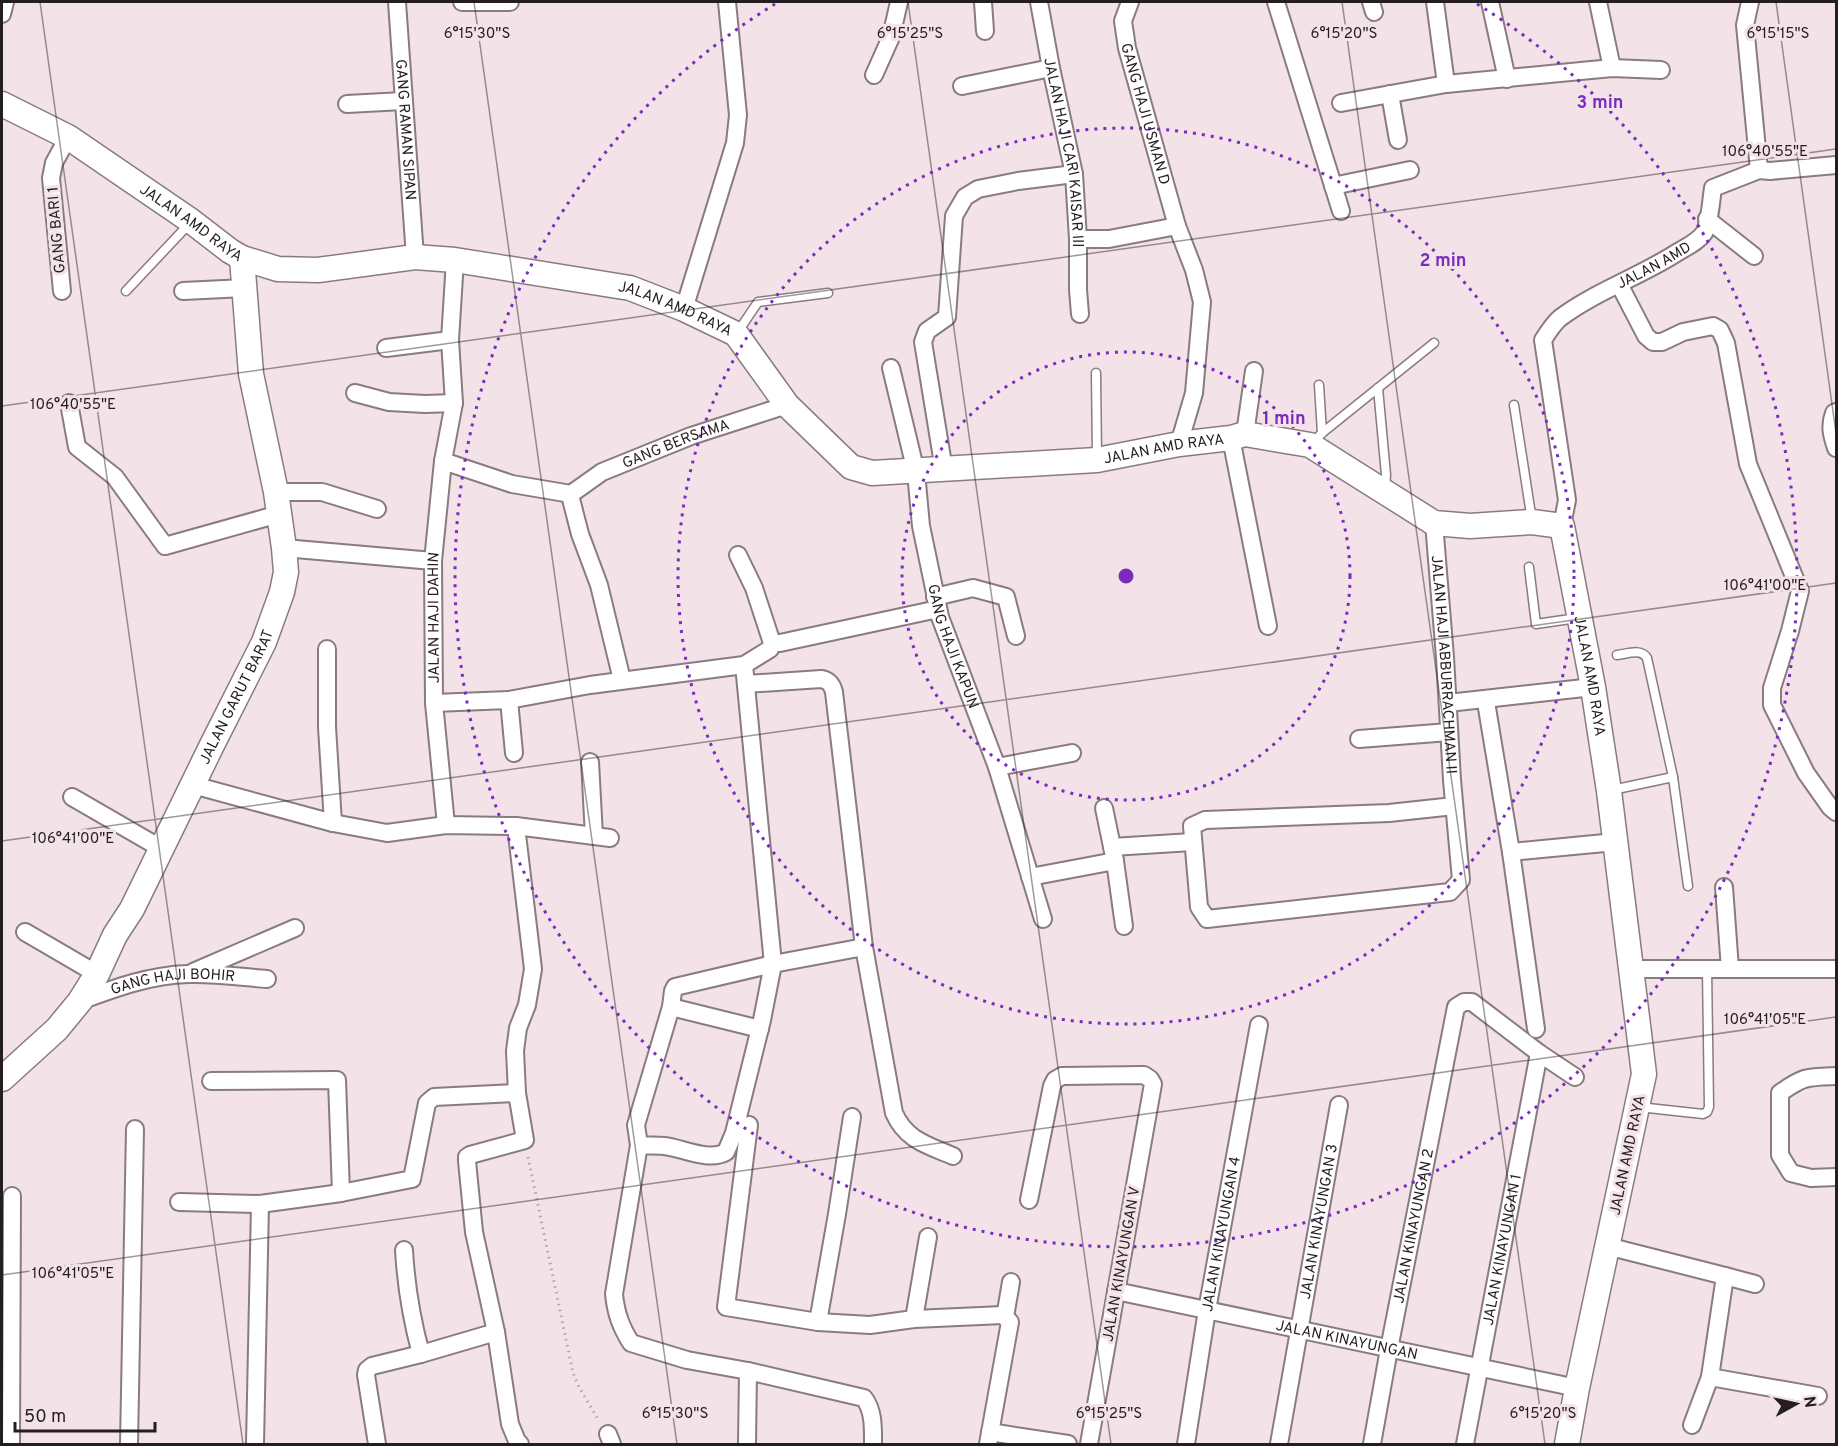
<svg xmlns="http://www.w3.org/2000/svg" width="1838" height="1446" font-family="Overpass,sans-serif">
	<rect width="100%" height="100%" fill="#f3e2e8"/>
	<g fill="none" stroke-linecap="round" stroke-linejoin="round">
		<defs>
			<g id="lane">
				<polyline points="126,291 189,224"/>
				<polyline points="737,333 758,302 828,293"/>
				<polyline points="1096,373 1097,457"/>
				<polyline points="1319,385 1322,433"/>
				<polyline points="1378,388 1386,475 1385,488"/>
				<polyline points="1514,405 1532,521"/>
				<polyline points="1313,443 1322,433 1434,343"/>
				<polyline points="1529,567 1536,624 1577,618"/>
				<path d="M1617 655C1627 654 1641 648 1647 658L1673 777 1688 886"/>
				<polyline points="1612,790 1673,777"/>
				<polyline points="1639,1107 1703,1114 1707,1112 1709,1107 1707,969"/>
			</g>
			<g id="street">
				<path id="s1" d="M397 2 415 257"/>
				<polyline points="462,2 510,2"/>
				<polyline points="983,2 985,31"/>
				<path id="s2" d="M1039 2 1051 68 1074 174 1078 239V290L1080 314"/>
				<path id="s3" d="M1130 2 1123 21 1127 48 1177 226 1194 270 1202 302 1194 393 1179 444"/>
				<polyline points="1276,2 1341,211"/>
				<polyline points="1371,2 1374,12"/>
				<polyline points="1490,2 1507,79"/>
				<polyline points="1598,2 1612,68"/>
				<polyline points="1750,2 1745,25 1759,170"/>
				<polyline points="2,14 5,2"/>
				<polyline points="874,75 891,37 899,2"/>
				<polyline points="1446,84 1612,68 1661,70"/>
				<polyline points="962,86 1051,68"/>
				<polyline points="1390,94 1398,140"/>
				<polyline points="1341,103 1446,84 1435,2"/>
				<polyline points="347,104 403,101"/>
				<polyline points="1333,186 1410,170"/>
				<polyline points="1707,219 1754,256"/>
				<polyline points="1078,239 1109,239 1177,226"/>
				<polyline points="1619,284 1646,336 1653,342 1662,342 1683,332 1713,326 1720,330 1726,343 1748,464 1800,591 1790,631 1772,688 1772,705 1806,773 1830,807 1836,812"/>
				<polyline points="62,291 51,178 54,163 68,137"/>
				<polyline points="183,291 245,288"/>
				<polyline points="684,309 735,143 738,115 727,2"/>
				<polyline points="386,348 450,340"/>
				<path id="s4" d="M891 368 916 472 921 526 940 617 997 767 1043 919"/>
				<polyline points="355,393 389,402 425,404 454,403"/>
				<polyline points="69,403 77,447 115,477 165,546 279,514"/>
				<path d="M1836 412 1834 413C1829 426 1832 436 1836 448"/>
				<polyline points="1245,434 1254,371"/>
				<polyline points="1231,438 1268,626"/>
				<polyline points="443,461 512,484 571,494"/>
				<polyline points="944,470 923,342 927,331 947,317 954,216 965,197 978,189 1018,181 1074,174"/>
				<polyline points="276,492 322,492 377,509"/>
				<path id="s5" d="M571 494 602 472 691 436 787 405"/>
				<polyline points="571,494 571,499 580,534 599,585 622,680"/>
				<path id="s6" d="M1434 523 1445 657 1452 780 1461 880 1450 892 1207 919 1199 907 1192 826 1205 820 1389 813 1454 806"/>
				<path id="s7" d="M1562 526 1567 500 1543 340C1548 332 1553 324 1560 318 1594 292 1641 276 1678 252 1686 247 1698 242 1704 233 1710 223 1711 200 1713 188L1759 170 1770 171 1836 165"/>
				<polyline points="284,548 433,561"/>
				<polyline points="935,597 973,588 1006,597 1016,636"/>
				<polyline points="772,643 780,643 938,609"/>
				<polyline points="327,649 327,727 333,823"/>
				<path d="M746 684 821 679C828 680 832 684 834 692L864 947"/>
				<polyline points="509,700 514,753"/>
				<polyline points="434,703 509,700 590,685 744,665 770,649 772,643 754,588 738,555"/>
				<polyline points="1448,703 1593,687"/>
				<polyline points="1487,708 1511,852 1536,1029"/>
				<polyline points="1359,739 1449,732"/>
				<polyline points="590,762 594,836"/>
				<polyline points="997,767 1072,753"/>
				<polyline points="193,785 333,823 387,833 446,825 516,826 610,838"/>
				<polyline points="72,797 162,849"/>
				<polyline points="1104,808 1115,861 1124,926"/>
				<path id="s8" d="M446 825 434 703 433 561 443 461 454 403 450 340 455 260"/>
				<polyline points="516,826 533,969 527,1005 518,1028 515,1051 517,1093 525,1140 470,1155 467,1157 467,1161 474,1232 496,1332 510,1424 517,1441 520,1444"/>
				<polyline points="1112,847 1192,842"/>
				<polyline points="1511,852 1615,842"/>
				<polyline points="1030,877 1115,861"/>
				<polyline points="1724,887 1730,969"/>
				<polyline points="25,932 97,974"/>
				<polyline points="1631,969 1836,969"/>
				<polyline points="193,972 295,928"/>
				<path id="s9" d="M80 1001C115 988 150 975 188 974 214 973 241 977 267 979"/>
				<polyline points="671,1007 760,1029"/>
				<path d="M1836 1076C1807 1077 1804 1076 1780 1093V1155L1791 1173 1811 1178 1836 1177"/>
				<polyline points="211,1081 337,1080 341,1193"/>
				<polyline points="749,1125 726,1307 818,1322 870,1325 914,1319 1003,1315 1010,1322 988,1444"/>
				<path d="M639 1145C647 1146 656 1145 664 1146 683 1148 708 1162 726 1152L734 1133 762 1020 773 964 744 665"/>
				<polyline points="1029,1200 1052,1086 1055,1080 1062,1076 1144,1075 1150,1079 1153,1084 1089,1444"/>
				<polyline points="179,1202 260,1204 341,1193 412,1179 427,1103 434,1097 517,1093"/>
				<polyline points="1607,1246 1725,1276 1710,1377"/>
				<polyline points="1725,1276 1755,1284"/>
				<path id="s10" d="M1116 1291 1577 1388"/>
				<polyline points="1005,1317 1011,1282"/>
				<polyline points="914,1319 928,1237"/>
				<polyline points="818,1322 837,1214 852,1117"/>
				<polyline points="421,1354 496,1332"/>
				<path d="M748 1371 687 1360 631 1343C621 1327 616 1314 614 1294L639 1145 636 1125 671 1007 673 991 675 987 773 964 864 947 894 1113C906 1140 927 1145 953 1156"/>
				<polyline points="1692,1425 1710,1377 1818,1396"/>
				<polyline points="990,1432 1068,1444"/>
				<polyline points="608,1434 612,1444"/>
				<polyline points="11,1444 12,1196"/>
				<polyline points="129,1444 135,1129"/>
				<polyline points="255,1444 260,1204"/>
				<path d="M377 1444 366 1375 367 1370 372 1366 421 1354C412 1321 406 1285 404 1250"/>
				<path d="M747 1444 748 1371 864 1398C874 1411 873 1429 873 1444"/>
				<path id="s11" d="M1186 1444 1207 1310 1259 1025"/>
				<path id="s12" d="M1279 1444 1339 1105"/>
				<path id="s13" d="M1372 1444 1389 1349 1456 1007 1464 1002H1472L1539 1053 1575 1077"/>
				<path id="s14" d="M1465 1444 1539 1053"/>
			</g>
			<g id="secondary">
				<path id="s15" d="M2 104 68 137 191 221 230 251 242 258 278 269 318 270 415 257 455 260 630 288 684 309 736 334 787 405 851 467 872 473 1097 460 1179 444 1231 438 1245 434 1310 445 1434 523 1470 526 1532 522 1562 526 1593 687 1609 791 1644 1074 1577 1388 1567 1444"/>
				<path id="s16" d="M2 1079 57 1029 80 1001 97 974 115 935 132 909 212 745 264 642 282 592 286 572 284 548 276 492 251 374 242 258"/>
			</g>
		</defs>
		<use href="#lane" stroke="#8a7b81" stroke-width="11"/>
		<use href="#street" stroke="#8a7b81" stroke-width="20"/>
		<use href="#secondary" stroke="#8a7b81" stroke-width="27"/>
		<polyline stroke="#b3a6aa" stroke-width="3" stroke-dasharray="1.5 4.5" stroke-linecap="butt" points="528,1157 573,1373 579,1387 599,1421"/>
		<use href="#lane" stroke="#fff" stroke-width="8"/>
		<use href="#street" stroke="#fff" stroke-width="16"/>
		<use href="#secondary" stroke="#fff" stroke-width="24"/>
	</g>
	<path fill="none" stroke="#241e20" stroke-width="1.5" stroke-opacity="0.45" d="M40 2 243 1444M474 2 677 1444M908 2 1111 1444M1342 2 1545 1444M1776 2 1836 433M2 406 1836 149M2 841 1836 583M2 1275 1836 1017"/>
	<g fill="none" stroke="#7b2cbf" stroke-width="3" stroke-dasharray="3 6">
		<circle cx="1126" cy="576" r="224"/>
		<circle cx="1126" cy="576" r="448"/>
		<path d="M1477 4A671 671 0 1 1 775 4"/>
	</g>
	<g text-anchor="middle" stroke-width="6" stroke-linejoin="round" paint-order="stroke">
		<g font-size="15" fill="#241e20" stroke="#f3e2e8">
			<text dy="5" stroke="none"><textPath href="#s3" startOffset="116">GANG HAJI USMAN D</textPath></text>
			<text dy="5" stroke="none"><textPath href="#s1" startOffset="128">GANG RAMAN SIPAN</textPath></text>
			<text dy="5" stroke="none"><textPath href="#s2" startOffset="153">JALAN HAJI CARI KAISAR III</textPath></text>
			<text dy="5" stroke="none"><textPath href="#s15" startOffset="224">JALAN AMD RAYA</textPath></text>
			<text transform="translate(56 230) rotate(-95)" y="5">GANG BARI 1</text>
			<text dy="5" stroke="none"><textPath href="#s7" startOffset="324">JALAN AMD</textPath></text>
			<text dy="5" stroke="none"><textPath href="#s15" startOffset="728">JALAN AMD RAYA</textPath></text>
			<text dy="5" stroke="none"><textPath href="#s5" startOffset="117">GANG BERSAMA</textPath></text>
			<text dy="5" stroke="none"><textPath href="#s15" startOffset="1286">JALAN AMD RAYA</textPath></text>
			<text dy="5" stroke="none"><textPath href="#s8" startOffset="208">JALAN HAJI DAHIN</textPath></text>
			<text dy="5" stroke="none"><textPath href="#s4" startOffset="286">GANG HAJI KAPUN</textPath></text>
			<text dy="5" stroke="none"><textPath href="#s6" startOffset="142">JALAN HAJI ABBURRACHMAN II</textPath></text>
			<text dy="5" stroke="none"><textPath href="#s15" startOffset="1862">JALAN AMD RAYA</textPath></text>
			<text dy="5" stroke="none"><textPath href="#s16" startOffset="453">JALAN GARUT BARAT</textPath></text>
			<text dy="5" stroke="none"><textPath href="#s9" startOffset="96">GANG HAJI BOHIR</textPath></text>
			<text transform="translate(1627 1155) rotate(-78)" y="5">JALAN AMD RAYA</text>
			<text dy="5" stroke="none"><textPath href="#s12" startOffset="226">JALAN KINAYUNGAN 3</textPath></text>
			<text dy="5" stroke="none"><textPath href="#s13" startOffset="222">JALAN KINAYUNGAN 2</textPath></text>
			<text dy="5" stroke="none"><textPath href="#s11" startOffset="213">JALAN KINAYUNGAN 4</textPath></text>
			<text dy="5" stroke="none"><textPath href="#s14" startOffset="198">JALAN KINAYUNGAN 1</textPath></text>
			<text transform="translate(1121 1264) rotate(-80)" y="5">JALAN KINAYUNGAN V</text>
			<text dy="5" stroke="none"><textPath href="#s10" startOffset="236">JALAN KINAYUNGAN</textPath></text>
		</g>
	</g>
	<g font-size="15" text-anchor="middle" fill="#241e20" stroke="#f3e2e8" stroke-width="6" stroke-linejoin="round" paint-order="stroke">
		<text x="477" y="38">6°15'30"S</text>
		<text x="910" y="38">6°15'25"S</text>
		<text x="1344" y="38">6°15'20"S</text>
		<text x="1778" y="38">6°15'15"S</text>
		<text x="1765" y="156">106°40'55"E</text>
		<text x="73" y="409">106°40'55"E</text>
		<text x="1765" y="590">106°41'00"E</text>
		<text x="73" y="843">106°41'00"E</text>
		<text x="1765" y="1024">106°41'05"E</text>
		<text x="73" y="1278">106°41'05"E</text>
		<text x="675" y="1418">6°15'30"S</text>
		<text x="1109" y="1418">6°15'25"S</text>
		<text x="1543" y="1418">6°15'20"S</text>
	</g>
	<circle cx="1126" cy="576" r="9" fill="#7b2cbf" stroke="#f3e2e8" stroke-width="3"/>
	<g font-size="18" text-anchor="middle" font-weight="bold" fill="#7b2cbf" stroke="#f3e2e8" stroke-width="6" stroke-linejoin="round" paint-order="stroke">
		<text x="1600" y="108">3 min</text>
		<text x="1443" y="266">2 min</text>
		<text x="1284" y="424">1 min</text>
	</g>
	<rect width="1838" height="1446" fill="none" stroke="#241e20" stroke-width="6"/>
	<g transform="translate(1796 1404) rotate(82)" stroke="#f3e2e8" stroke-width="4.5" paint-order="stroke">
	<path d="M0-4.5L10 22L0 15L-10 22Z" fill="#241e20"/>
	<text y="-9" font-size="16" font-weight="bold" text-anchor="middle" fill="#241e20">N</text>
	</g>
	<path d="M15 1422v9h140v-9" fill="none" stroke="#241e20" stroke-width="3"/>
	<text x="24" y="1422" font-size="18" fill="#241e20" stroke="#f3e2e8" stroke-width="4.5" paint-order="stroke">50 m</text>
</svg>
